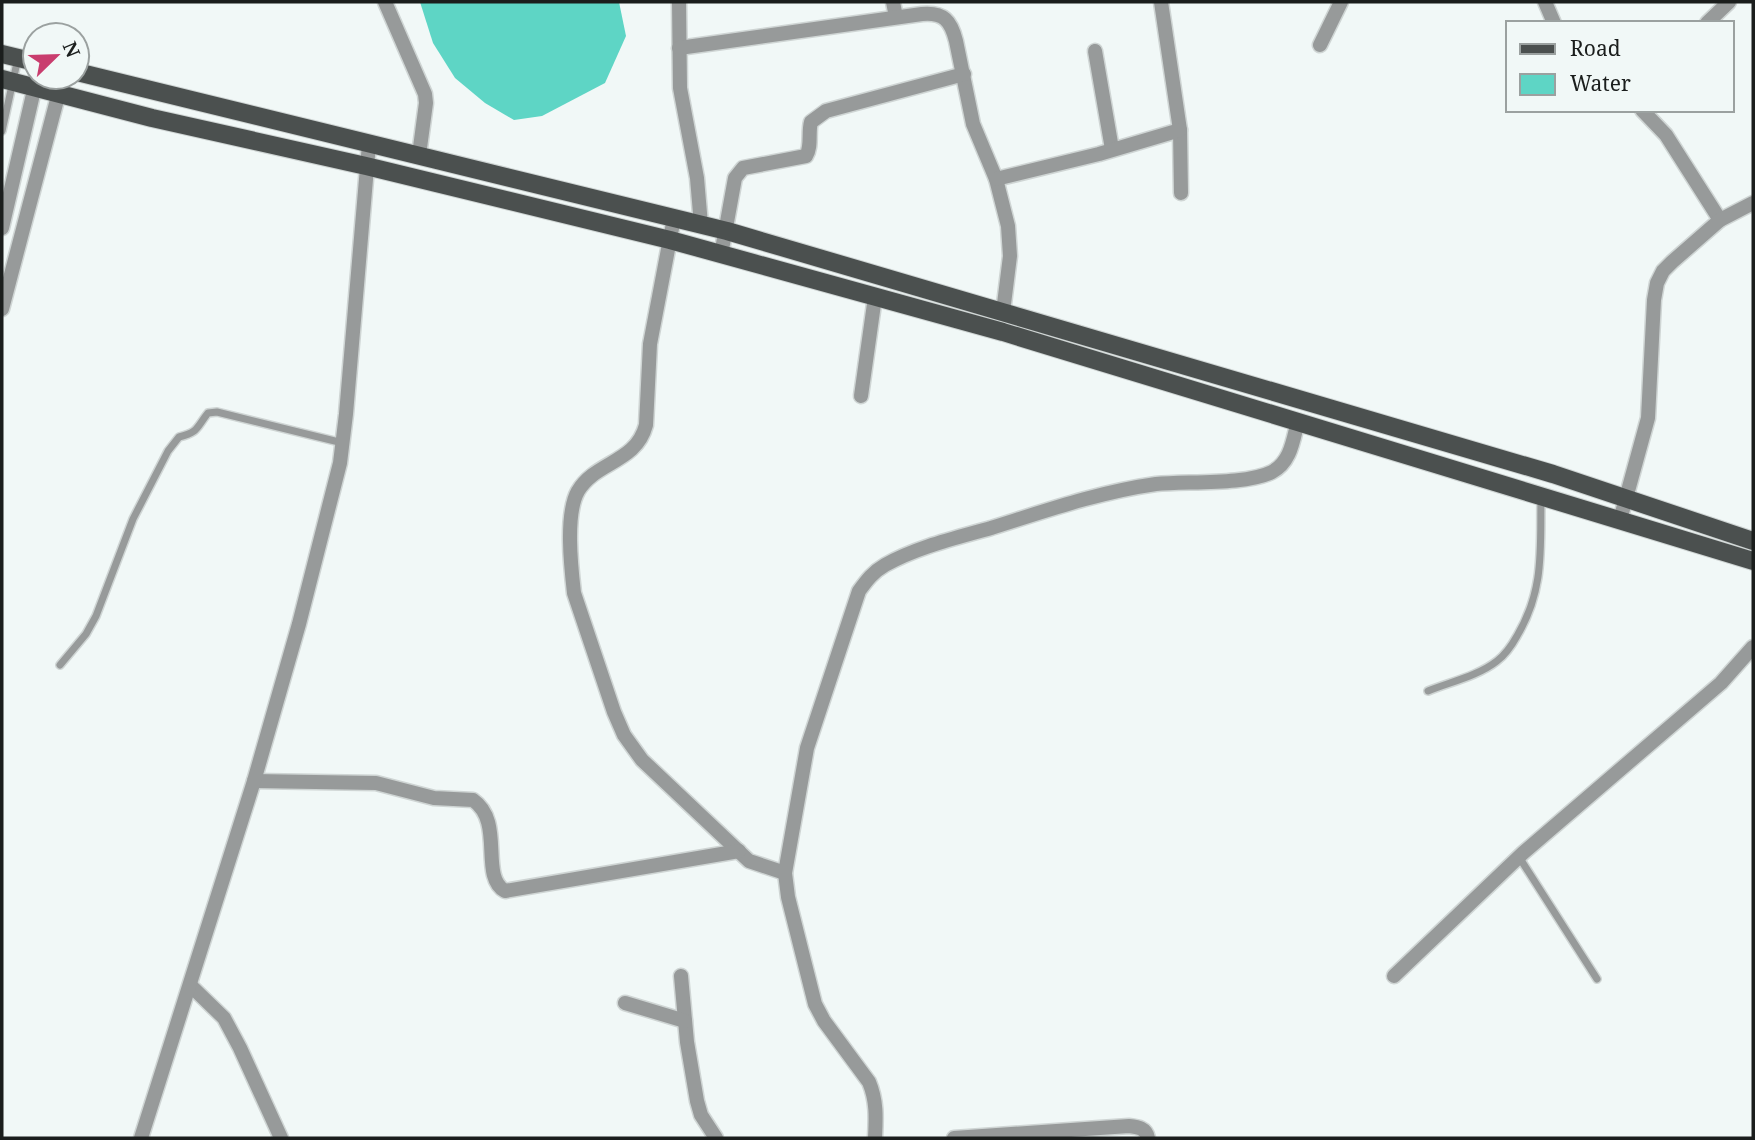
<svg xmlns="http://www.w3.org/2000/svg" width="1755" height="1140" font-family="'Noto Serif',serif">
	<rect width="100%" height="100%" fill="#f1f8f7"/>
	<polygon fill="#5ed5c5" points="420,2 619,2 626,36 605,83 542,116 514,120 485,103 455,78 433,43"/>
	<g fill="none" stroke-linecap="round" stroke-linejoin="round">
		<defs>
			<g id="service">
				<polyline points="2,131 18,58"/>
				<path d="M60 665 86 634 96 616 133 519 168 451 179 437C199 432 196 428 208 413L217 412 343 443"/>
				<path d="M1428 691C1450 682 1478 676 1497 661 1505 655 1512 645 1517 636 1545 589 1540 548 1541 496"/>
				<polyline points="1519,857 1597,979"/>
			</g>
			<g id="minor">
				<polyline points="385,2 425,94 426,103 419,155"/>
				<polyline points="679,2 680,88 697,178 701,225"/>
				<polyline points="893,2 896,17"/>
				<polyline points="1161,2 1180,130 1181,193"/>
				<polyline points="1545,2 1554,23"/>
				<polyline points="1707,23 1729,2"/>
				<polyline points="1320,45 1341,2"/>
				<path d="M679 48 922 14C944 12 951 21 956 41L973 124 996 179 1008 226 1010 256 1003 312"/>
				<polyline points="1095,51 1112,149"/>
				<polyline points="1642,110 1666,135 1720,220"/>
				<polyline points="996,179 1099,154 1180,130"/>
				<path d="M674 218 650 344 646 425C636 463 596 461 578 491 565 514 571 567 574 593L614 712 624 735 642 760 749 861 785 873"/>
				<polyline points="2,228 37,77"/>
				<path d="M721 255 735 178 743 168 806 156C812 147 808 132 811 122L826 111 964 74"/>
				<polyline points="2,309 63,77"/>
				<polyline points="861,396 875,297"/>
				<polyline points="1620,520 1648,418 1654,300 1657,283 1663,271 1672,262 1720,220 1753,203"/>
				<path d="M254 781 376 783 434 798 473 800C505 822 479 876 505 891L739 851"/>
				<polyline points="681,976 687,1042 697,1101 701,1115 716,1138"/>
				<polyline points="1394,976 1523,853 1721,683 1753,647"/>
				<polyline points="190,985 224,1018 240,1048 281,1138"/>
				<polyline points="625,1003 685,1021"/>
				<polyline points="141,1138 254,781 299,624 340,463 346,414 369,144"/>
				<path d="M875 1138C876 1118 877 1101 869 1082L824 1021 815 1004 788 897 785 873 807 748 859 591C867 580 873 572 885 565 917 547 956 538 991 528 1045 511 1099 492 1156 484 1187 481 1246 485 1272 472 1291 462 1293 440 1298 421"/>
				<path d="M954 1138 1129 1126C1138 1127 1146 1128 1148 1138"/>
			</g>
			<g id="primary">
				<polyline points="2,54 35,62"/>
				<polyline points="77,72 727,231 1553,474 1753,541"/>
				<polyline points="2,79 152,118 366,166 670,240 1003,332 1753,561"/>
			</g>
		</defs>
		<use href="#service" stroke="#cfd5d4" stroke-width="10"/>
		<use href="#minor" stroke="#cfd5d4" stroke-width="17"/>
		<use href="#primary" stroke="#cfd5d4" stroke-width="20"/>
		<use href="#service" stroke="#979a9a" stroke-width="7"/>
		<use href="#minor" stroke="#979a9a" stroke-width="14"/>
		<use href="#primary" stroke="#4b504f" stroke-width="18"/>
	</g>
	<rect width="1755" height="1140" fill="none" stroke="#1b1e1d" stroke-width="7"/>
	<rect x="1506" y="21" width="228" height="91" fill="#f1f8f7" stroke="#9ba1a0" stroke-width="2"/>
	<rect x="1520" y="44" width="35" height="10" fill="#4b504f" stroke="#9ba1a0" stroke-width="2"/>
	<text x="1570" y="56" font-size="21" fill="#1b1e1d">Road</text>
	<rect x="1520" y="74" width="35" height="21" fill="#5ed5c5" stroke="#9ba1a0" stroke-width="2"/>
	<text x="1570" y="91" font-size="21" fill="#1b1e1d">Water</text>
	<g transform="translate(56 56) rotate(67)"><circle r="33" fill="#f1f8f7" stroke="#9ba1a0" stroke-width="2"/>
	<path d="M0-5L12 26L0 18L-12 26Z" fill="#c93d6e"/>
	<text y="-10" font-size="19" font-weight="bold" text-anchor="middle" fill="#1b1e1d">N</text>
	</g>
</svg>
